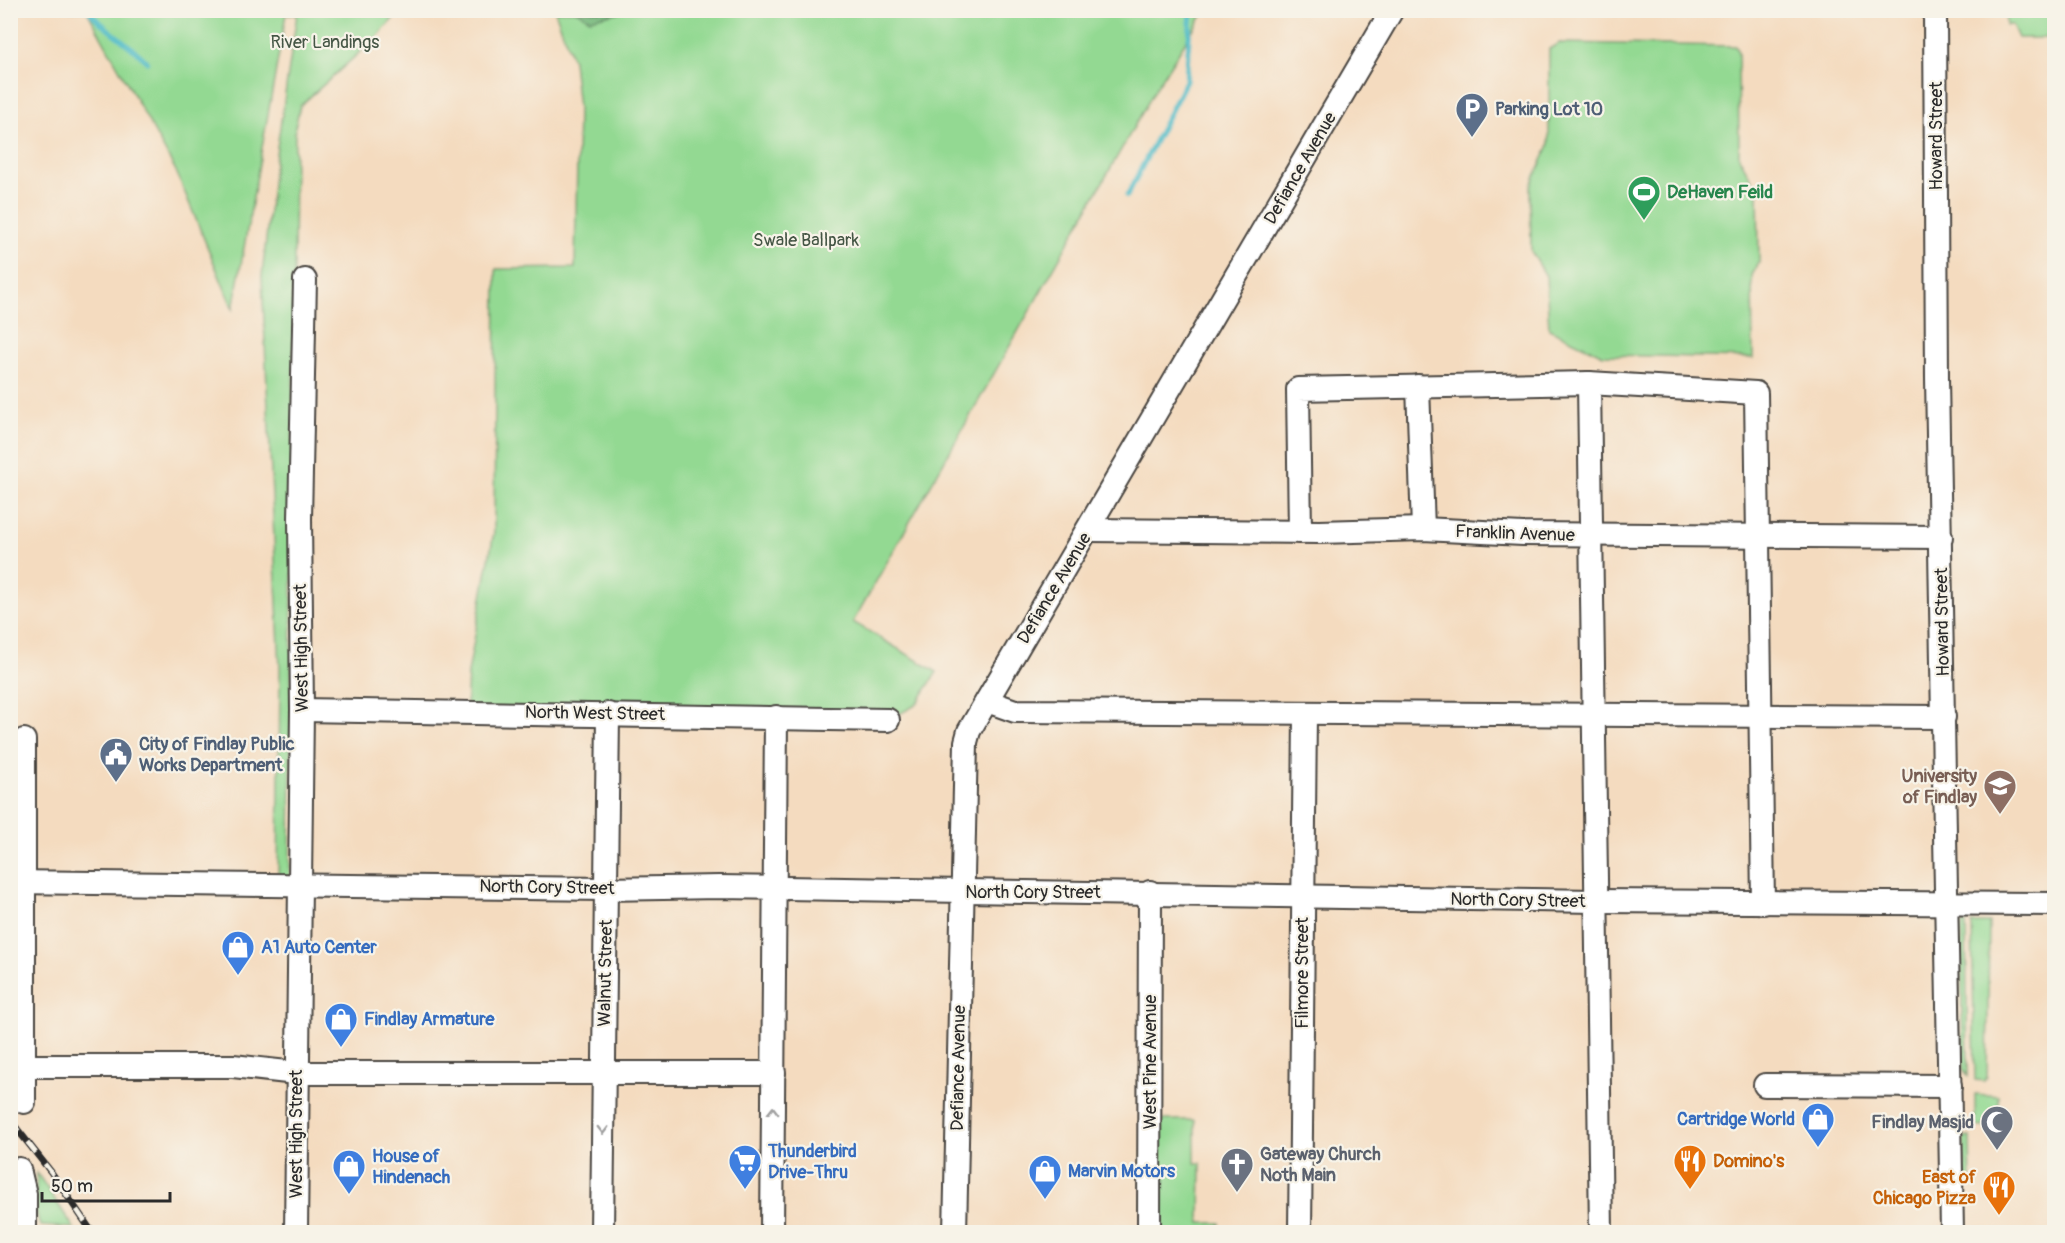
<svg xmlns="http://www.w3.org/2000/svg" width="2065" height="1243" font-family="Pangolin,sans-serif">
	<rect width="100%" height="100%" fill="#f7f3e8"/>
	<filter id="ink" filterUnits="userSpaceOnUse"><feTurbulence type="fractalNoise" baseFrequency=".0167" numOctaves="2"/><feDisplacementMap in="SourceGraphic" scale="12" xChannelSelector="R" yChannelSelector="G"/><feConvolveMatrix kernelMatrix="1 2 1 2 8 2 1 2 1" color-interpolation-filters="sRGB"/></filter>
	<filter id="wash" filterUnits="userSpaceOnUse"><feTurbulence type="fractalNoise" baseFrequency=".008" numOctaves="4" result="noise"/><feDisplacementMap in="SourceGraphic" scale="24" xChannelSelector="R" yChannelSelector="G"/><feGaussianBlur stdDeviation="1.35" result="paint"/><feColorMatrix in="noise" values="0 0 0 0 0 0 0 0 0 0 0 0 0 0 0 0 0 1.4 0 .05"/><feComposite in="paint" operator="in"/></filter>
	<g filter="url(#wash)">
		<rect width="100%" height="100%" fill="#f4dbbf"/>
		<g fill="#93d992" stroke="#5f825e" stroke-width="1.5">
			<polygon points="70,11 400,11 379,35 300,106 295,127 290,885 278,884 280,669 262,277 273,174 297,14 286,14 233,309 176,171 87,11"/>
			<polygon points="555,11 1205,11 1159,83 853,622 937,672 916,705 888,720 466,711 468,673 494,532 496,269 575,268 578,108 573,61"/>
			<polygon points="2006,15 2054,15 2054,38 2018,38 2012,25 2006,25"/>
			<polygon points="1559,43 1735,46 1738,52 1739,157 1758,191 1759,263 1752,275 1753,358 1603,355 1549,329 1546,276 1531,251 1530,187 1549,145 1549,49"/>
			<polygon points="1963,923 1966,923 1968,1076 1963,1069 1961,932"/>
			<polygon points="1972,923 1989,923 1987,1077 1984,1081 1975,1080"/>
			<polygon points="1975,1094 1999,1096 1999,1126 1975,1127"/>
			<polygon points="1160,1120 1195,1120 1195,1163 1201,1163 1200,1223 1220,1223 1220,1232 1155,1232"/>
			<polygon points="1970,1137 1971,1185 1965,1184 1964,1138"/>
			<polygon points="37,1173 74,1228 40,1226 35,1207"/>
		</g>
		<polygon fill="#76b97c" stroke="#507254" stroke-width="1.5" points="576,11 624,11 590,19"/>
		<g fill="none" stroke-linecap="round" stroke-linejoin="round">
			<g stroke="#4ebbc7" stroke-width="5">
				<path d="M88 10C106 31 128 42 147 62"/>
				<polyline points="1127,196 1186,81 1191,10"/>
			</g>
		</g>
	</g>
	<g filter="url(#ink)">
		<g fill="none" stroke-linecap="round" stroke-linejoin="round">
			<defs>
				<g id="minor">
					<polyline points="1935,10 1937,378 1952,1232"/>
					<polyline points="1589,383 1601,1232"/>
					<polyline points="1418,386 1423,529"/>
					<polyline points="1088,530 1320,532 1423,529 1523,534 1941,537"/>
					<polyline points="1300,532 1298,389 1589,383 1756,393 1763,903"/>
					<polyline points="987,701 1015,711 1944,717"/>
					<polyline points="302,710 888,720"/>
					<polyline points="10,882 606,889 719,887 1596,901 2054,904"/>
					<polyline points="23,1066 233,1066 296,1073 774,1073"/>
					<polyline points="1765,1085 1950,1086"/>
					<polyline points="24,1102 24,740"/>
					<polyline points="19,1169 25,1194 25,1232"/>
					<polyline points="296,1232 302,710 300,519 305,280"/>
					<polyline points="602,1232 608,714"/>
					<polyline points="772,1232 776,717"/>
					<polyline points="955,1232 966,742 969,731 1392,10"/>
					<polyline points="1149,1232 1150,892"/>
					<polyline points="1300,1232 1305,714"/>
				</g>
			</defs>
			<use href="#minor" stroke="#494541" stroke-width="26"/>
			<use href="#minor" stroke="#fff" stroke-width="22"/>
			<defs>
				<polyline id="rail" points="10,1120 51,1172 92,1232"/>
			</defs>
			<use href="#rail" stroke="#2b2b2b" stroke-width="7"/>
			<use href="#rail" stroke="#f7f3e8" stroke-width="4.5" stroke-dasharray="14" stroke-linecap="butt"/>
		</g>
		<defs><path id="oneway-chevron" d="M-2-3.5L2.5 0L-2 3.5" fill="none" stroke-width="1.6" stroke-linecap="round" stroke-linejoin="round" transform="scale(1.5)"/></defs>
		<g stroke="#a0a0a0">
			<use href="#oneway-chevron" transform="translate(773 1111) rotate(-89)"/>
			<use href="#oneway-chevron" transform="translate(603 1130) rotate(90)"/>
		</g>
	</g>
	<defs>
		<symbol id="parking-pin" viewBox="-11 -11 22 30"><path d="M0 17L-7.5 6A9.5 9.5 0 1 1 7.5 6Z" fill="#5c6f8a" stroke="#f7f3e8"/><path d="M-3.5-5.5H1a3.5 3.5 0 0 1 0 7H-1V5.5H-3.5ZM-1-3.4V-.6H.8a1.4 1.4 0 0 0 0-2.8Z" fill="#fff"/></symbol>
		<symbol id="stadium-pin" viewBox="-11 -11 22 30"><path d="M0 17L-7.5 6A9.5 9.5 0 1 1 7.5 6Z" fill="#2e9e5b" stroke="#f7f3e8"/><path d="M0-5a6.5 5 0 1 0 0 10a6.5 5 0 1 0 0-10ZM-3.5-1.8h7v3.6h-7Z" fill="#fff"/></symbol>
		<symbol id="civic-pin" viewBox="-11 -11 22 30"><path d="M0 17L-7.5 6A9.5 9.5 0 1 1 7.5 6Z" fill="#5c6f8a" stroke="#f7f3e8"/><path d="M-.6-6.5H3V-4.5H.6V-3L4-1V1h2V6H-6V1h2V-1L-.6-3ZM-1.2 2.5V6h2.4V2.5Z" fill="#fff"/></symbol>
		<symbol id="university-pin" viewBox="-11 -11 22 30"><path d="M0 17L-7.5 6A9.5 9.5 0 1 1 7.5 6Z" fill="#8d6e63" stroke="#f7f3e8"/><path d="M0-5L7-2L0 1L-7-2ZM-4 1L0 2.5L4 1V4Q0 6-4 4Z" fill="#fff"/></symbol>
		<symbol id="shop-pin" viewBox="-11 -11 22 30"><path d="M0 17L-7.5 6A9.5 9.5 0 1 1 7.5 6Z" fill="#3f7fe0" stroke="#f7f3e8"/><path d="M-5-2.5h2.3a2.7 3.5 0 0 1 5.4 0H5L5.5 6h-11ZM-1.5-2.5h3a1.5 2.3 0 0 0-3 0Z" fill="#fff"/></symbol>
		<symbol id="mosque-pin" viewBox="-11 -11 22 30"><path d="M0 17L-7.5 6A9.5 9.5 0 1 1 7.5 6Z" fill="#6b7280" stroke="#f7f3e8"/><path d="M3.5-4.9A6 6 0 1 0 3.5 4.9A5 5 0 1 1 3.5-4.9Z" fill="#fff"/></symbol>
		<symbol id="supermarket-pin" viewBox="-11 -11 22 30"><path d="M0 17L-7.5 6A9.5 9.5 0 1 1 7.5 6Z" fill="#3f7fe0" stroke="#f7f3e8"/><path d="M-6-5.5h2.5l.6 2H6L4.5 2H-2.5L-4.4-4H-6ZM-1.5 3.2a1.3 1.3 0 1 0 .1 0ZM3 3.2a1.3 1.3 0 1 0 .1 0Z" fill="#fff"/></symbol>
		<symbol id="restaurant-pin" viewBox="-11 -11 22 30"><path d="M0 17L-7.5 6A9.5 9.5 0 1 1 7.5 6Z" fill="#e8710a" stroke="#f7f3e8"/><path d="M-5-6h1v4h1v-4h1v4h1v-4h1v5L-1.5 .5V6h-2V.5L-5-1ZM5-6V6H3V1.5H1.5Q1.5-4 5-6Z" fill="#fff"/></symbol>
		<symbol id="church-pin" viewBox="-11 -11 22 30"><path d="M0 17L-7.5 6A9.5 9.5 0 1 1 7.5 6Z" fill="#6b7280" stroke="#f7f3e8"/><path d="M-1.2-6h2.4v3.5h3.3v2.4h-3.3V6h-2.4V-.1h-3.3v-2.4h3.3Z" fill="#fff"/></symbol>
	</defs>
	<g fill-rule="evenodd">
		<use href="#parking-pin" x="1453" y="90" width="38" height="52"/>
		<use href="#stadium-pin" x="1625" y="173" width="38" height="52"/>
		<use href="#civic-pin" x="97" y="735" width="38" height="52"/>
		<use href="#university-pin" x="1981" y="767" width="38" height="52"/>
		<use href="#shop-pin" x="219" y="928" width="38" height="52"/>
		<use href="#shop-pin" x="322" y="1000" width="38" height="52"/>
		<use href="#shop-pin" x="1799" y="1100" width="38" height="52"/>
		<use href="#mosque-pin" x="1978" y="1103" width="38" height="52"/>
		<use href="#supermarket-pin" x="726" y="1142" width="38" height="52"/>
		<use href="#restaurant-pin" x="1671" y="1142" width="38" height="52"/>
		<use href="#church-pin" x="1218" y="1145" width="38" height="52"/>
		<use href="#shop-pin" x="330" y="1147" width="38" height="52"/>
		<use href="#shop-pin" x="1026" y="1152" width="38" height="52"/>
		<use href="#restaurant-pin" x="1980" y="1168" width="38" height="52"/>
	</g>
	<g text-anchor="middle" stroke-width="4.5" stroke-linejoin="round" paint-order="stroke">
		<g font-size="18" fill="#455645" stroke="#f7f3e8">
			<text x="325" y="48">River Landings</text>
			<text x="806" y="246">Swale Ballpark</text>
		</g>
		<g font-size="18" font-weight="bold" fill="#4e5e75" stroke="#f7f3e8" text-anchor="start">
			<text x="1495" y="115">Parking Lot 10</text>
			<text x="139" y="750">City of Findlay Public<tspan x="139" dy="21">Works Department</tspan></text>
		</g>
		<g font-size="18" fill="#2b2b2b" stroke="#f7f3e8">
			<text transform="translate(1936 136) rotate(-90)" y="6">Howard Street</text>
			<text transform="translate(1300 168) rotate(-60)" y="6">Defiance Avenue</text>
			<text transform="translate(1515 533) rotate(2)" y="6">Franklin Avenue</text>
			<text transform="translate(1054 588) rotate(-59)" y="6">Defiance Avenue</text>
			<text transform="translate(1942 622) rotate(-91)" y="6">Howard Street</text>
			<text transform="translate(301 648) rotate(-91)" y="6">West High Street</text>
			<text transform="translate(595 713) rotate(1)" y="6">North West Street</text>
			<text transform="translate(547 887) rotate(1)" y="6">North Cory Street</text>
			<text x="1033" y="898">North Cory Street</text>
			<text transform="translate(1518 900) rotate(1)" y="6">North Cory Street</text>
			<text transform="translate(605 973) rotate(-89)" y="6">Walnut Street</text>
			<text transform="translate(1302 973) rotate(-90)" y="6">Filmore Street</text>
			<text transform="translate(1150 1062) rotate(-90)" y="6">West Pine Avenue</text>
			<text transform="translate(958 1068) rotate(-89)" y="6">Defiance Avenue</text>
			<text transform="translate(296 1134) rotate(-90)" y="6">West High Street</text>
		</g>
		<g font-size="18" font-weight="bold" fill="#27864d" stroke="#f7f3e8" text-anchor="start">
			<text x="1667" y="198">DeHaven Feild</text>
		</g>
		<g font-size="18" font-weight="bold" fill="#785e54" stroke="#f7f3e8" text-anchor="end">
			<text x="1977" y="782">University<tspan x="1977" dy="21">of Findlay</tspan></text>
		</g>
		<g font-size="18" font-weight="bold" fill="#366cbe" stroke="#f7f3e8" text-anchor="start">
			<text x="261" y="953">A1 Auto Center</text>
			<text x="364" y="1025">Findlay Armature</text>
			<text x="1795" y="1125" text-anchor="end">Cartridge World</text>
			<text x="768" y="1157">Thunderbird<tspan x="768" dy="21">Drive-Thru</tspan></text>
			<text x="372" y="1162">House of<tspan x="372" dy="21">Hindenach</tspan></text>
			<text x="1068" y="1177">Marvin Motors</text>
		</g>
		<g font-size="18" font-weight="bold" fill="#5b616d" stroke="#f7f3e8" text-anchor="end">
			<text x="1974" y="1128">Findlay Masjid</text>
			<text x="1260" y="1160" text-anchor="start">Gateway Church<tspan x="1260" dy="21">Noth Main</tspan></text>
		</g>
		<g font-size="18" font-weight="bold" fill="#c56008" stroke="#f7f3e8" text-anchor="start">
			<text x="1713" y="1167">Domino's</text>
			<text x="1976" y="1183" text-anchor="end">East of<tspan x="1976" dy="21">Chicago Pizza</tspan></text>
		</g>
	</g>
	<rect width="2065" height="1243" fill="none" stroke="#f7f3e8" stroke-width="36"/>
	<path d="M42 1192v9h128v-9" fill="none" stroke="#2b2b2b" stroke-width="3"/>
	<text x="51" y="1192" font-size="18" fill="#2b2b2b" stroke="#f7f3e8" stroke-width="4.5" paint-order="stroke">50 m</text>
</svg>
